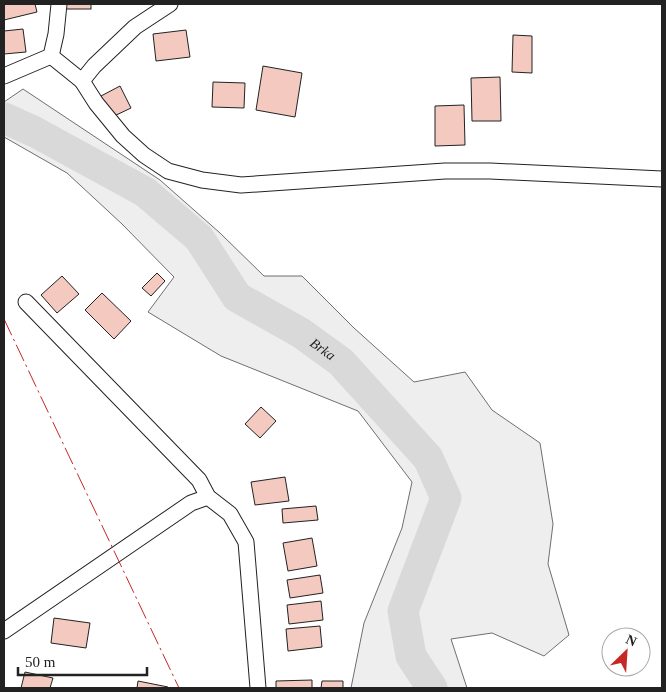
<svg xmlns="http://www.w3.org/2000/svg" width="666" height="692" font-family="'Times New Roman',serif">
	<rect width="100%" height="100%" fill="#fff"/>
	<polygon fill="#eee" stroke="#6f6f6f" points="23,89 160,180 220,233 264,276 302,276 354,328 414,382 465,372 492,410 540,443 553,524 548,564 569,635 544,656 492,633 451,639 467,688 351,688 364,623 402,528 412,482 358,411 221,356 148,312 174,277 122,224 67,173 4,137 4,102"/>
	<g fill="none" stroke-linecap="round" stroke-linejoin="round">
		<path stroke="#d9d9d9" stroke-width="31" id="s1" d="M4 118 35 132 145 192 199 238 237 297 301 333 341 362 428 458 446 498 403 611 411 656 432 688"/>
	</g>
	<g fill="#f3c9c0" stroke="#222">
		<polygon points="4,4 35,4 37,12 4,20"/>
		<rect x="66" y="4" width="25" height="5"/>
		<polygon points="23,29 26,52 4,54 4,31"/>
		<polygon points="186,30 190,57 156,61 153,34"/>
		<polygon points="513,35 532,36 532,73 512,72"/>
		<polygon points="263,66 302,73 295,117 256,110"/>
		<polygon points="500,77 501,121 472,121 471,78"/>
		<polygon points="213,82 245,83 244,108 212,107"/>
		<polygon points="120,86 131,108 112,117 101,96"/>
		<polygon points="464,105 465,145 435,146 435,106"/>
		<polygon points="157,273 165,281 151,296 142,288"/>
		<polygon points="62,276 79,294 57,313 41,295"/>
		<polygon points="102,293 131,321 114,339 85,310"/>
		<polygon points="261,407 276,421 260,438 245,424"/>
		<polygon points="285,477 289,501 255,505 251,482"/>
		<polygon points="316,506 318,520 283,523 282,509"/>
		<polygon points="312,538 317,566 288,571 283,543"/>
		<polygon points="320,575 323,593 290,598 287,580"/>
		<polygon points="321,601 323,620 289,624 287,605"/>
		<polygon points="54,618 90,623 86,648 51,643"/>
		<polygon points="320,626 322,647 288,651 286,629"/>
		<polygon points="25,672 53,678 50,688 21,688"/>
		<polygon points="312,680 312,688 276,688 276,681"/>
		<polygon points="138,681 168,687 167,688 137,688"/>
		<polygon points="322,681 343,681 343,688 321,688"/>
	</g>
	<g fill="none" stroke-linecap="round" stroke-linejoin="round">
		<defs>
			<g id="street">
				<polyline points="51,56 82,81 96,103 123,136 144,155 168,171 202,180 241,185 445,171 490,171 662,179"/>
				<polyline points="4,76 51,56 56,34 59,4"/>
				<polyline points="82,81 94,66 135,27 170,4"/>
				<polyline points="26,302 199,480 208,497 230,514 246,542 258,688"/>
				<polyline points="4,631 191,503 208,497"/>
			</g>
		</defs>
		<use href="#street" stroke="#222" stroke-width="17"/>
		<use href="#street" stroke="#fff" stroke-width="15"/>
		<polyline stroke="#c62828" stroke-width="1" stroke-dasharray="18 4 2.5 4" stroke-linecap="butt" points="4,319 179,688"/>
	</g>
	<g text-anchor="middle" stroke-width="4" stroke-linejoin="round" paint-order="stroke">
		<g font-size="14" font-style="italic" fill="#222" stroke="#fff">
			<text dy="5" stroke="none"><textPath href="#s1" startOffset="401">Brka</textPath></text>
		</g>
	</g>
	<rect width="666" height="692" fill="none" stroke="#222222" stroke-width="10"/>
	<g transform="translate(626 652) rotate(25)"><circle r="24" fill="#ffffff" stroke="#a7a7a7"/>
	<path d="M0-4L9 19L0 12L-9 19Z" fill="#c62828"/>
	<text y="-8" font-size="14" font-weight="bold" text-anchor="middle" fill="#222222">N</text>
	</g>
	<path d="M18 667v8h129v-8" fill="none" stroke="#222222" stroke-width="2.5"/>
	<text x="25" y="667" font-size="15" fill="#222222" stroke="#ffffff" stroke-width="4" paint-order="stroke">50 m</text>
</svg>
